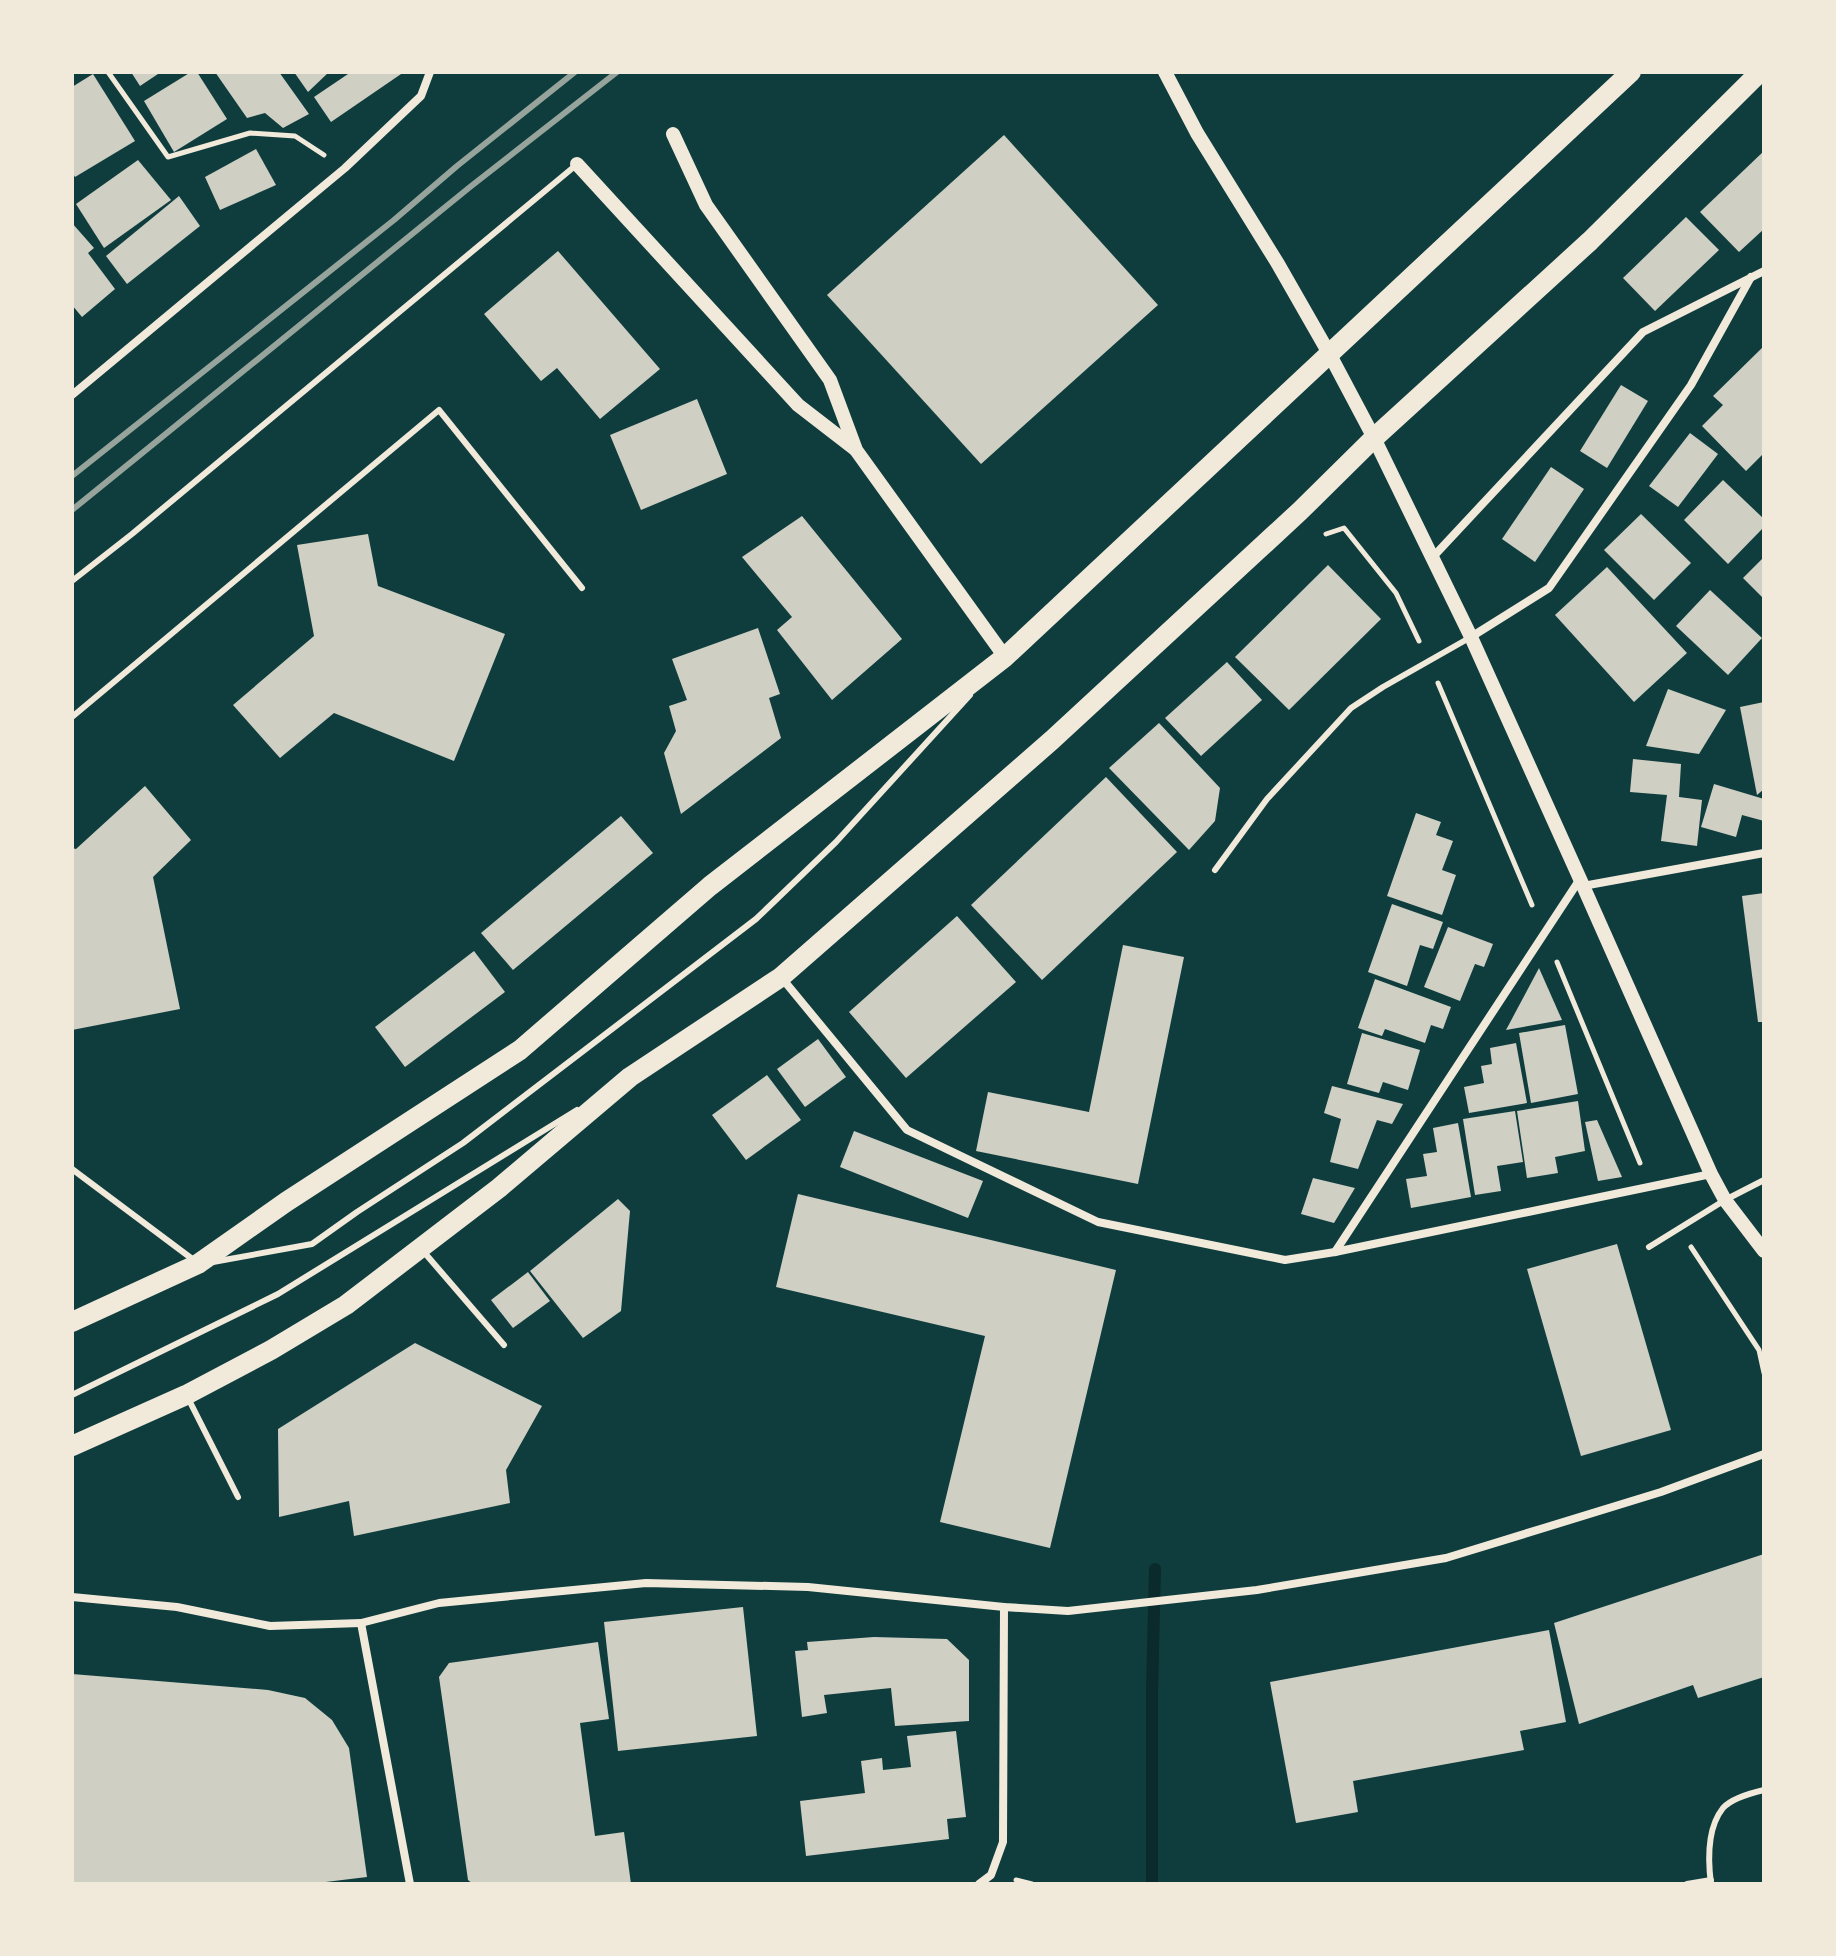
<svg xmlns="http://www.w3.org/2000/svg" width="1836" height="1956" font-family="Figtree,sans-serif">
	<rect width="100%" height="100%" fill="#0f3d3e"/>
	<g fill="none" stroke-linecap="round" stroke-linejoin="round">
		<polyline stroke="#0a2a2b" stroke-width="12" points="1152,1884 1152,1691 1155,1569"/>
	</g>
	<g fill="#cfcfc3">
		<polygon points="131,72 161,72 140,86"/>
		<polygon points="191,72 197,72 227,119 174,152 144,101"/>
		<polygon points="215,72 279,72 309,114 283,128 265,113 247,118"/>
		<polygon points="294,72 329,72 308,92"/>
		<polygon points="351,72 404,72 331,122 314,97"/>
		<polygon points="93,74 135,141 75,177 72,172 72,87"/>
		<polygon points="1004,135 1158,305 981,464 827,295"/>
		<polygon points="256,149 276,185 220,210 205,177"/>
		<polygon points="1764,151 1764,229 1739,252 1700,212"/>
		<polygon points="138,160 171,200 104,248 76,204"/>
		<polygon points="179,196 200,226 127,284 106,256"/>
		<polygon points="1686,217 1719,250 1655,311 1623,278"/>
		<polygon points="72,223 94,248 88,253 115,289 82,317 72,305"/>
		<polygon points="558,251 660,369 600,419 557,368 541,381 484,314"/>
		<polygon points="1764,346 1764,453 1746,471 1702,426 1723,405 1713,396"/>
		<polygon points="1621,385 1648,401 1607,468 1580,451"/>
		<polygon points="697,399 727,474 641,510 610,435"/>
		<polygon points="1690,433 1718,454 1678,507 1649,486"/>
		<polygon points="1551,467 1584,489 1535,562 1502,539"/>
		<polygon points="1723,480 1764,519 1764,527 1728,564 1684,520"/>
		<polygon points="1641,514 1691,563 1654,600 1604,550"/>
		<polygon points="802,516 902,639 832,700 777,630 792,617 742,557"/>
		<polygon points="368,534 378,586 505,634 454,761 334,713 280,758 233,705 314,636 297,545"/>
		<polygon points="1764,557 1764,599 1743,578"/>
		<polygon points="1328,565 1381,619 1289,710 1235,657"/>
		<polygon points="1607,567 1687,653 1634,702 1555,615"/>
		<polygon points="1710,590 1762,638 1728,675 1676,626"/>
		<polygon points="758,628 780,694 769,698 781,738 681,814 664,753 676,731 669,706 687,700 672,659"/>
		<polygon points="1227,662 1262,700 1201,756 1165,718"/>
		<polygon points="1668,689 1726,710 1699,754 1646,746"/>
		<polygon points="1764,702 1764,789 1757,795 1740,707"/>
		<polygon points="1159,723 1220,788 1215,821 1189,850 1109,768"/>
		<polygon points="1633,759 1681,764 1679,797 1702,800 1697,846 1661,841 1667,795 1630,792"/>
		<polygon points="1106,777 1177,852 1042,980 971,905"/>
		<polygon points="1714,784 1764,799 1764,821 1742,815 1736,837 1701,827"/>
		<polygon points="145,786 191,840 153,877 180,1009 72,1030 72,848 76,849"/>
		<polygon points="1416,813 1441,822 1436,835 1453,841 1442,870 1456,875 1442,915 1387,896"/>
		<polygon points="621,816 653,853 513,970 481,933"/>
		<polygon points="1764,893 1764,1022 1758,1022 1742,896"/>
		<polygon points="1392,904 1443,922 1433,949 1420,945 1407,986 1368,972"/>
		<polygon points="957,916 1016,982 906,1078 849,1012"/>
		<polygon points="1448,927 1493,944 1484,967 1475,964 1460,1001 1424,987"/>
		<polygon points="1123,945 1184,957 1138,1184 976,1151 988,1092 1089,1112"/>
		<polygon points="474,951 505,992 405,1067 375,1027"/>
		<polygon points="1539,968 1562,1020 1506,1030"/>
		<polygon points="1375,979 1451,1007 1443,1029 1431,1025 1425,1043 1385,1029 1382,1036 1358,1028"/>
		<polygon points="1565,1025 1578,1094 1531,1103 1519,1033"/>
		<polygon points="1362,1033 1420,1050 1408,1090 1383,1082 1379,1093 1347,1084"/>
		<polygon points="818,1039 846,1077 805,1107 777,1069"/>
		<polygon points="1516,1043 1527,1103 1469,1113 1464,1087 1484,1083 1481,1066 1492,1064 1490,1048"/>
		<polygon points="767,1075 801,1120 746,1160 712,1115"/>
		<polygon points="1332,1086 1403,1104 1392,1124 1377,1120 1358,1169 1330,1162 1341,1119 1324,1113"/>
		<polygon points="1578,1101 1585,1151 1555,1157 1558,1173 1527,1178 1517,1111"/>
		<polygon points="1515,1111 1523,1162 1497,1166 1501,1191 1475,1195 1463,1119"/>
		<polygon points="1597,1120 1622,1177 1598,1181 1585,1122"/>
		<polygon points="1458,1123 1471,1197 1411,1208 1406,1179 1427,1176 1423,1154 1437,1152 1433,1128"/>
		<polygon points="854,1131 983,1181 968,1218 840,1167"/>
		<polygon points="1313,1178 1355,1188 1334,1223 1301,1214"/>
		<polygon points="798,1194 1116,1270 1050,1548 940,1522 985,1336 776,1287"/>
		<polygon points="618,1199 630,1211 621,1311 583,1338 530,1271"/>
		<polygon points="1617,1244 1671,1430 1581,1456 1527,1269"/>
		<polygon points="528,1272 550,1301 513,1328 491,1300"/>
		<polygon points="415,1343 542,1406 506,1470 510,1503 354,1536 349,1501 279,1517 278,1429"/>
		<polygon points="1764,1554 1764,1677 1698,1698 1693,1685 1579,1724 1554,1623"/>
		<polygon points="743,1607 757,1736 618,1751 604,1622"/>
		<polygon points="1549,1630 1566,1722 1520,1731 1524,1750 1353,1781 1358,1812 1296,1823 1270,1682"/>
		<polygon points="874,1637 947,1639 969,1660 969,1721 895,1726 891,1688 824,1695 827,1713 802,1717 795,1651 808,1650 807,1642"/>
		<polygon points="598,1642 609,1719 580,1723 595,1836 624,1832 631,1884 473,1884 468,1880 439,1677 449,1663"/>
		<polygon points="72,1674 268,1690 305,1698 332,1720 349,1748 367,1877 309,1884 72,1884"/>
		<polygon points="956,1731 966,1817 947,1819 949,1839 806,1856 800,1801 865,1793 861,1761 882,1758 883,1770 911,1767 907,1736"/>
	</g>
	<g fill="none" stroke-linecap="round" stroke-linejoin="round">
		<g stroke="#f1e9da" stroke-width="5">
			<polyline points="108,72 168,157 250,133 295,136 324,155"/>
			<polyline points="1326,534 1344,528 1396,593 1419,641"/>
			<polyline points="1438,683 1532,905"/>
			<polyline points="1557,962 1640,1163"/>
			<polyline points="1691,1247 1759,1350 1764,1373"/>
			<polyline points="1016,1880 1032,1884"/>
		</g>
		<g stroke="#f1e9da" stroke-width="6">
			<polyline points="72,581 132,534 575,166"/>
			<polyline points="72,717 439,410 582,588"/>
			<polyline points="1215,870 1267,799 1351,708 1383,687 1471,637"/>
			<polyline points="72,1169 195,1261"/>
			<polyline points="1649,1247 1725,1200 1764,1180"/>
			<polyline points="423,1251 504,1345"/>
			<polyline points="213,1262 312,1244 357,1212 463,1143 756,919 836,842 970,695"/>
			<polyline points="72,1395 278,1294 577,1110"/>
			<polyline points="188,1398 238,1497"/>
			<polyline points="1687,1884 1711,1880"/>
			<path d="M1711 1884C1708 1861 1707 1828 1723 1808 1732 1798 1751 1793 1764 1790"/>
		</g>
		<g stroke="#f1e9da" stroke-width="8">
			<polyline points="72,395 345,168 421,96 430,72"/>
			<polyline points="1432,558 1643,332 1764,271"/>
			<polyline points="1471,637 1549,588 1691,385 1751,277"/>
			<polyline points="1583,886 1764,853"/>
			<polyline points="781,977 907,1130 1098,1222 1285,1260 1335,1252 1711,1174"/>
			<polyline points="1335,1252 1580,879"/>
			<polyline points="72,1597 177,1607 270,1626 361,1623 439,1603 646,1583 808,1587 1004,1607 1068,1611 1257,1590 1446,1558 1661,1492 1764,1454"/>
			<polyline points="361,1623 410,1884"/>
			<polyline points="979,1884 991,1875 1003,1842 1004,1607"/>
		</g>
		<g stroke="#f1e9da" stroke-width="14">
			<polyline points="1165,72 1197,133 1278,264 1330,355 1374,438 1471,637 1580,879 1711,1174 1725,1200 1764,1251"/>
			<polyline points="673,134 706,205 830,380 856,450 1005,657"/>
			<polyline points="577,164 798,405 855,449"/>
		</g>
		<g stroke="#f1e9da" stroke-width="20">
			<polyline points="72,1322 198,1264 286,1202 520,1050 710,886 1005,657 1631,72"/>
			<polyline points="72,1446 186,1395 271,1350 346,1305 499,1188 630,1077 781,977 1052,740 1299,512 1374,438 1590,241 1760,72"/>
		</g>
		<g stroke="#97a49c" stroke-width="6">
			<polyline points="72,476 394,220 457,166 575,72"/>
			<polyline points="72,510 470,187 617,72"/>
		</g>
	</g>
	<rect width="1836" height="1956" fill="none" stroke="#f1e9da" stroke-width="148"/>
</svg>
